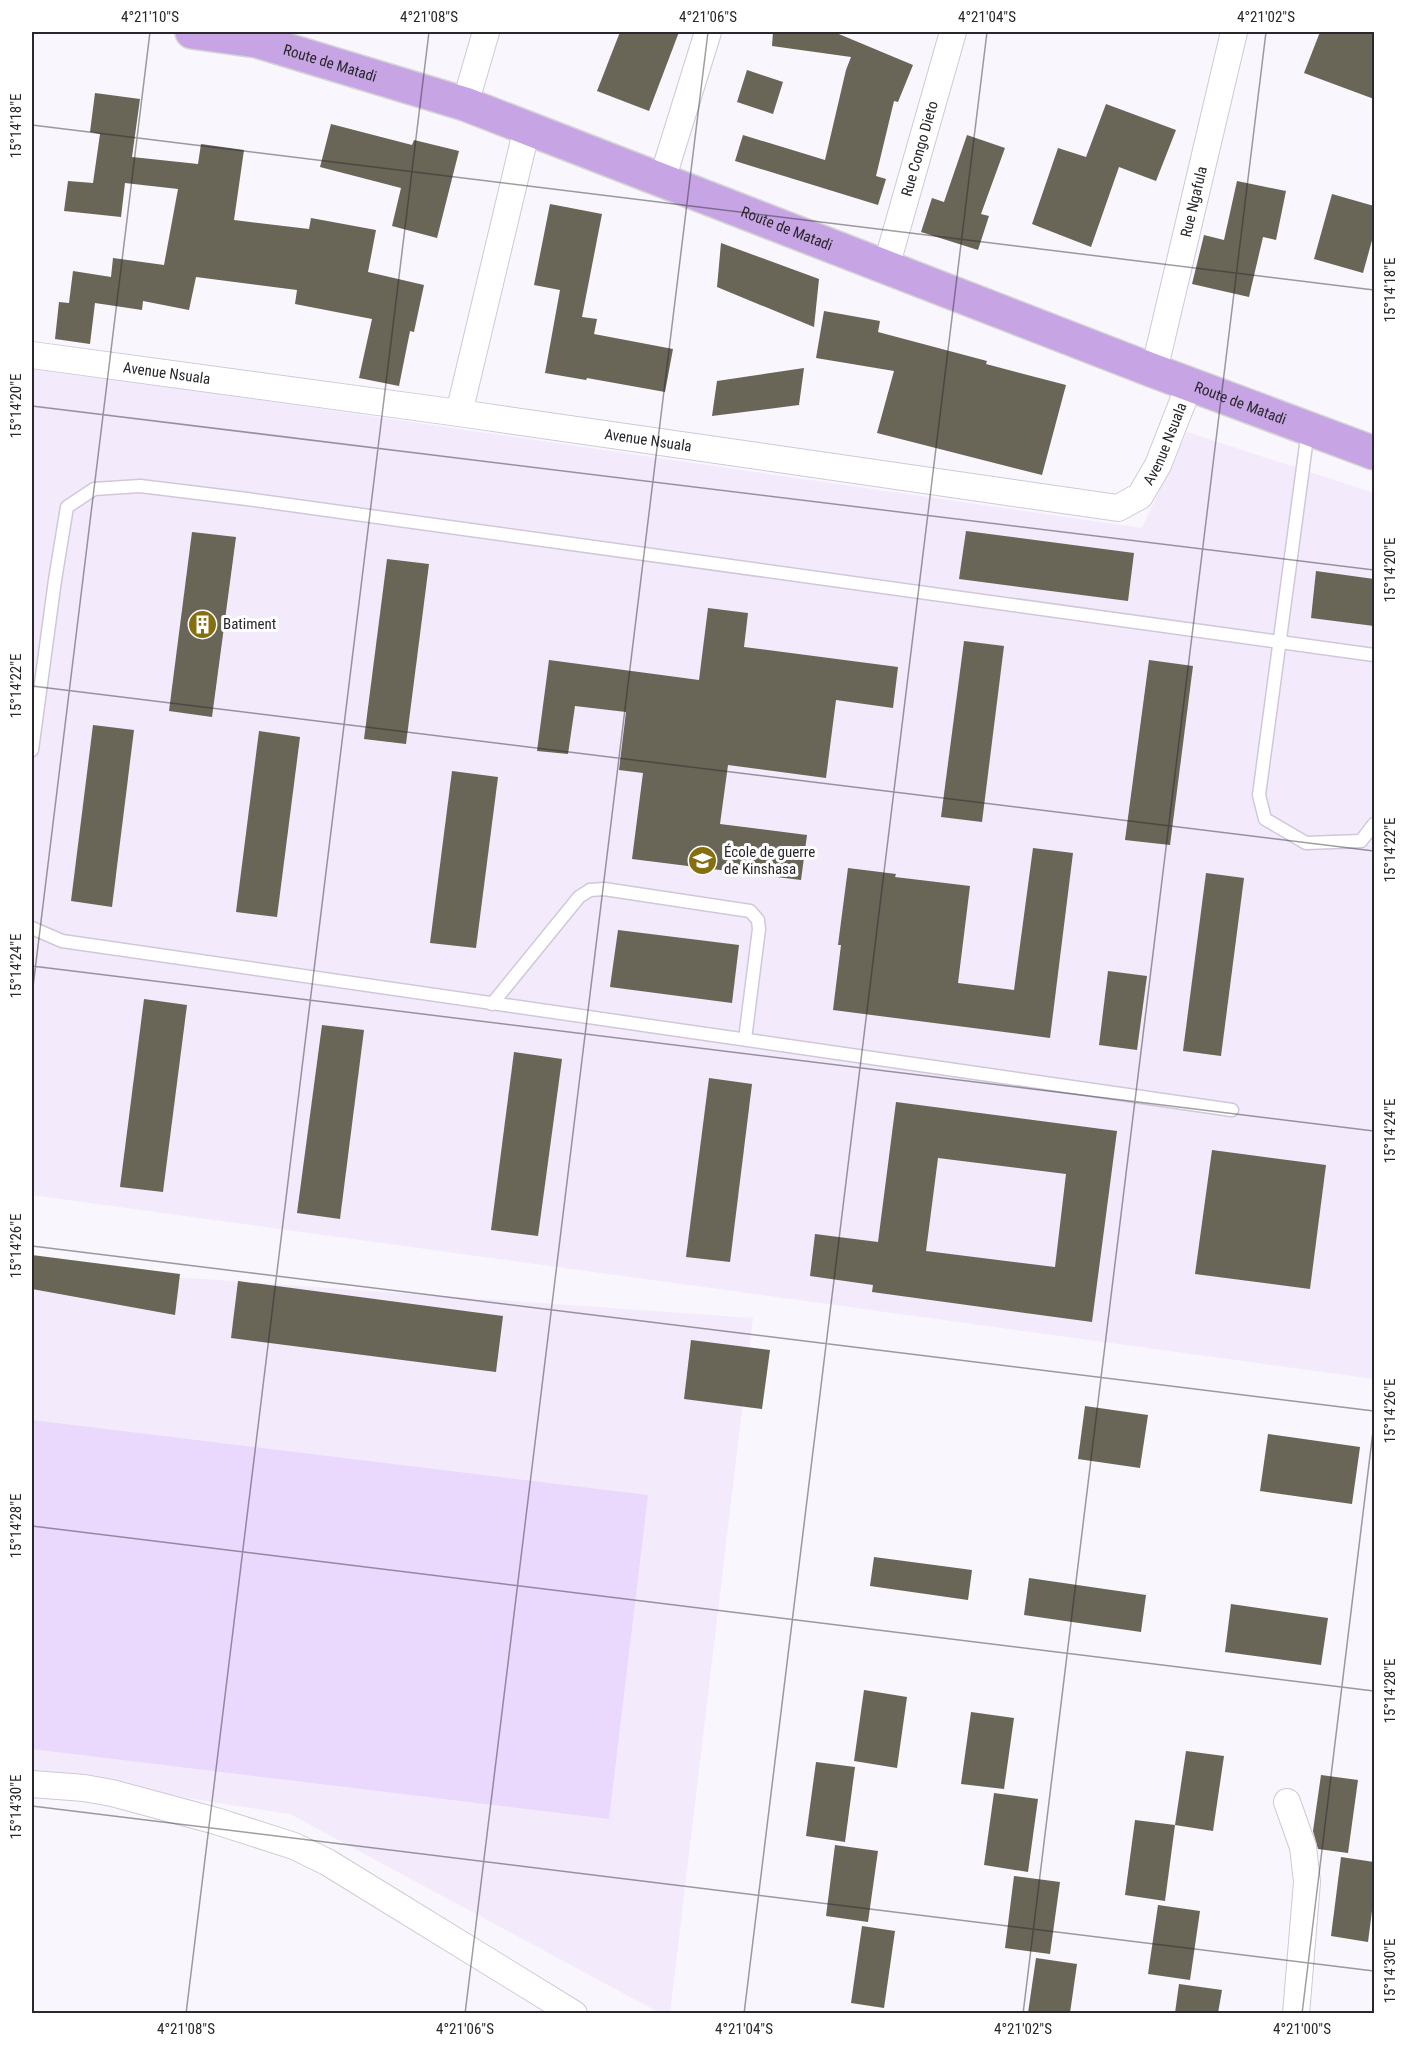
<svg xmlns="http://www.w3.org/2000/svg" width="1406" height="2045" font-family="'Roboto Condensed',sans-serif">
	<rect width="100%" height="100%" fill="#f9f6fd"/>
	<g fill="#f3eafc">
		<polygon points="32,367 1142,528 1187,432 1374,493 1374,1379 32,1195"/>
		<polygon points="32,1267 753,1318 670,2013 660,2013 290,1814 32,1774"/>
	</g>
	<polygon fill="#ebd9fd" points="32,1420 648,1495 609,1819 32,1749"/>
	<g fill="#696557" fill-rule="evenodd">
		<polygon points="620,32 679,32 649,111 597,91"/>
		<polygon points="773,32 834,32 913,65 898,102 894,101 876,176 886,179 878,205 735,161 743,135 825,160 846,70 851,57 772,46"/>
		<polygon points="1320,32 1374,32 1374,99 1304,73"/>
		<polygon points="747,70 783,82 773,114 737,102"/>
		<polygon points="95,93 140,99 132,157 198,164 201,144 244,150 234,220 309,229 311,218 376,230 368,272 424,285 414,332 410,331 399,386 359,378 372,319 295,304 297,290 196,277 189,310 143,301 142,310 95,303 90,344 55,339 59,302 69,303 73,271 111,277 113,258 164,265 178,189 125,183 121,217 64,211 68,181 93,183 100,134 90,132"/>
		<polygon points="1106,104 1176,130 1156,181 1119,167 1091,247 1032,224 1058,148 1086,157"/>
		<polygon points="331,124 412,145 414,140 459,151 437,238 392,226 401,188 320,167"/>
		<polygon points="967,135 1005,148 981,214 989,216 978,250 921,232 932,198 944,202"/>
		<polygon points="1237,181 1286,191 1276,240 1263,237 1249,297 1192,284 1204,235 1224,240"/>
		<polygon points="1332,194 1374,206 1374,233 1363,273 1314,259"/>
		<polygon points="550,204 602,214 582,317 597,319 594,334 673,349 665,392 587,378 586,380 545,373 560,290 534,285"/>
		<polygon points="721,243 819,279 814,327 717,287"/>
		<polygon points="824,311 880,321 878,332 987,361 986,364 1066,385 1042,475 877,433 894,371 816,358"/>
		<polygon points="804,368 799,405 712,416 717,381"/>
		<polygon points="966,531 1134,553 1128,601 959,579"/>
		<polygon points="192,532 236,537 212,717 169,711"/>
		<polygon points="387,559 429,564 406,744 364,739"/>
		<polygon points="1316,571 1374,579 1374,626 1311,618"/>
		<polygon points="708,608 748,613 744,647 898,667 893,708 836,700 826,778 728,765 720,824 807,835 801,880 632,859 643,773 619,770 626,712 575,706 568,754 537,751 549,660 699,680"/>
		<polygon points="964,641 1004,646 982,822 941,817"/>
		<polygon points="1149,660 1193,666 1170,845 1125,840"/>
		<polygon points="93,725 134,730 112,907 71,901"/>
		<polygon points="259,731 300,737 277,917 236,912"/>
		<polygon points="452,771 498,777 476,948 430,943"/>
		<polygon points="1033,848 1073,853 1050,1038 833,1010 841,945 838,945 848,868 896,874 895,877 970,886 958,983 1014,990"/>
		<polygon points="1206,873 1244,878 1221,1056 1183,1051"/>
		<polygon points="618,930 739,945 732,1003 610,987"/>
		<polygon points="1108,971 1147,976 1137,1050 1099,1045"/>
		<polygon points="144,999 187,1005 163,1192 120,1187"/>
		<polygon points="322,1025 364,1030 340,1219 297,1213"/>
		<polygon points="514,1052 562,1059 538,1236 491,1230"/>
		<polygon points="709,1078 752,1084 730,1262 686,1257"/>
		<path d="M896 1102 1117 1131 1092 1322 872 1292 873 1285 810 1276 815 1234 878 1242ZM938 1158 1066 1174 1055 1267 926 1251Z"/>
		<polygon points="1212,1150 1326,1165 1310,1289 1195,1274"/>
		<polygon points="32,1255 180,1274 175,1315 32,1289"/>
		<polygon points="238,1281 503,1316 496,1372 231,1338"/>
		<polygon points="691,1340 770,1350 762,1409 684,1399"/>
		<polygon points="1085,1406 1148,1415 1140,1468 1078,1459"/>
		<polygon points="1268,1434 1360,1447 1352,1504 1260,1491"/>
		<polygon points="874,1557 972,1570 968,1600 870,1586"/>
		<polygon points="1029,1578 1146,1595 1141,1632 1024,1615"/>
		<polygon points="1231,1604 1328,1618 1321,1665 1225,1652"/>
		<polygon points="864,1690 907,1697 897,1768 854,1761"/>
		<polygon points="971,1712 1014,1718 1004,1789 961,1784"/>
		<polygon points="1186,1751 1224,1756 1213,1831 1175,1825"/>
		<polygon points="816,1762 855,1767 845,1842 806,1836"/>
		<polygon points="1321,1775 1358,1780 1348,1853 1318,1849 1313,1831"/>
		<polygon points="994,1793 1038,1799 1028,1872 984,1865"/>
		<polygon points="1135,1820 1175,1825 1165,1901 1125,1895"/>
		<polygon points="835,1845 878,1851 868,1922 826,1916"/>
		<polygon points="1341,1857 1374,1862 1374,1895 1368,1942 1331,1936"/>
		<polygon points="1014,1876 1060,1882 1050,1954 1005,1948"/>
		<polygon points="1158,1905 1200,1911 1190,1980 1148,1974"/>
		<polygon points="862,1926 895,1931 884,2008 851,2003"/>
		<polygon points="1036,1958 1077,1964 1070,2013 1028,2013"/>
		<polygon points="1179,1984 1222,1990 1218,2013 1175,2013"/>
	</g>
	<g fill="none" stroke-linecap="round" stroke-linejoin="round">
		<defs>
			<g id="service">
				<polyline points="1308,430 1259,795 1265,819 1306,843 1361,841 1374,824"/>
				<polyline points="32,750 55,580 67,507 94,489 140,486 247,499 1374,655"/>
				<polyline points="32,928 62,941 1232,1110"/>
				<polyline points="492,1004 579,897 590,890 604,889 750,911 758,920 759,929 745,1039"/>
			</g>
			<g id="minor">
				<polyline points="465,104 486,32"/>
				<polyline points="662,180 708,32"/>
				<path id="s1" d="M886 267 953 32"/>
				<path id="s2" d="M32 355 459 413 1118 508 1140 496 1158 465 1190 383"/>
				<path id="s3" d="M1154 371 1234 32"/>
				<polyline points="459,413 527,128"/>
				<polyline points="32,1784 84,1788 112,1793 216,1821 294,1846 327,1862 574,2014"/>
				<polyline points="1287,1802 1303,1847 1307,1882 1296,2014"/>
			</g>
			<g id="primary">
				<path id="s4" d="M192 32 257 41 465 104 1154 371 1374 453"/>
			</g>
		</defs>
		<use href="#service" stroke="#d0c8d8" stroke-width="15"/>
		<use href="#minor" stroke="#d0c8d8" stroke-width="28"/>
		<use href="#primary" stroke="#d4d4d5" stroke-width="36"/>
		<use href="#service" stroke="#fff" stroke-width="12"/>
		<use href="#minor" stroke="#fff" stroke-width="26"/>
		<use href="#primary" stroke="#c7a4e3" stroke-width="33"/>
	</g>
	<path fill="none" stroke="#29262c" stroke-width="1.5" stroke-opacity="0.45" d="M32 125 1374 290M32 406 1374 570M32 686 1374 851M32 966 1374 1131M32 995 150 32M32 1246 1374 1411M32 1526 1374 1691M32 1806 1374 1971M186 2014 429 32M465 2014 708 32M744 2014 987 32M1023 2014 1266 32M1302 2014 1374 1423"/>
	<defs>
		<symbol id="building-disc" viewBox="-11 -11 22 22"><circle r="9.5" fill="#866f0f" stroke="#fff"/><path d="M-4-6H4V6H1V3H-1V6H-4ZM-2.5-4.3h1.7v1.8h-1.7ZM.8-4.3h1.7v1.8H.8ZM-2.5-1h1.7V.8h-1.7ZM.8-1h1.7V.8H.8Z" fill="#fff"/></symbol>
		<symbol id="university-disc" viewBox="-11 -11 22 22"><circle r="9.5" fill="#866f0f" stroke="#fff"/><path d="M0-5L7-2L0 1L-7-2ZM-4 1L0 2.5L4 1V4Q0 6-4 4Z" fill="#fff"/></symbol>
	</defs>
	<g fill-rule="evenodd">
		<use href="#building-disc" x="186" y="608" width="33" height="33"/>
		<use href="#university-disc" x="686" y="844" width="33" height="33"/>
	</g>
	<g text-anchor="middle" stroke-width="6" stroke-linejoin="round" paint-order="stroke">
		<g font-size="15" fill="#29262c" stroke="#fff">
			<text dy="5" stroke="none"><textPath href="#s4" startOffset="142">Route de Matadi</textPath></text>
			<text dy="5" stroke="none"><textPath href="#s1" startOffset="123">Rue Congo Dieto</textPath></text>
			<text dy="5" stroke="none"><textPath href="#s3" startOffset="174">Rue Ngafula</textPath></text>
			<text dy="5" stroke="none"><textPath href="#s4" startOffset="628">Route de Matadi</textPath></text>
			<text dy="5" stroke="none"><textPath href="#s2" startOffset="136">Avenue Nsuala</textPath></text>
			<text dy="5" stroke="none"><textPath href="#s4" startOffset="1114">Route de Matadi</textPath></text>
			<text dy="5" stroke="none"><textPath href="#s2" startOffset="622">Avenue Nsuala</textPath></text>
			<text dy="5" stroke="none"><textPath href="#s2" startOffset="1180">Avenue Nsuala</textPath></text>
		</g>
		<g font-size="15" fill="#29262c" stroke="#fff" text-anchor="start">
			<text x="223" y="629">Batiment</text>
			<text x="724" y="857">École de guerre<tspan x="724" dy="17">de Kinshasa</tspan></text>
		</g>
	</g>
	<rect width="1406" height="2045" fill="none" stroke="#ffffff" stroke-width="66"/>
	<rect x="33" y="33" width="1340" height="1979" fill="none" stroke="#29262c" stroke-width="2"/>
	<g font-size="15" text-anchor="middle" fill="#29262c">
		<text x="150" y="22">4°21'10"S</text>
		<text x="429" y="22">4°21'08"S</text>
		<text x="708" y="22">4°21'06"S</text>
		<text x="987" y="22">4°21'04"S</text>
		<text x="1266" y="22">4°21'02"S</text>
		<text transform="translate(16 126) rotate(-90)" y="5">15°14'18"E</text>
		<text transform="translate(1390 290) rotate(-90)" y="5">15°14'18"E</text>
		<text transform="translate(16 406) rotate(-90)" y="5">15°14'20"E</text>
		<text transform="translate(1390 570) rotate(-90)" y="5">15°14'20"E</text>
		<text transform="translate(16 686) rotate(-90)" y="5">15°14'22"E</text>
		<text transform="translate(1390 850) rotate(-90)" y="5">15°14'22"E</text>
		<text transform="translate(16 966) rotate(-90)" y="5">15°14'24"E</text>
		<text transform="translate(1390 1131) rotate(-90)" y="5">15°14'24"E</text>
		<text transform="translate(16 1246) rotate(-90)" y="5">15°14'26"E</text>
		<text transform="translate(1390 1411) rotate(-90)" y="5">15°14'26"E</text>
		<text transform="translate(16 1526) rotate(-90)" y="5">15°14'28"E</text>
		<text transform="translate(1390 1691) rotate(-90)" y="5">15°14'28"E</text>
		<text transform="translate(16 1807) rotate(-90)" y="5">15°14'30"E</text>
		<text transform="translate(1390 1971) rotate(-90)" y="5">15°14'30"E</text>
		<text x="186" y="2034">4°21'08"S</text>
		<text x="465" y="2034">4°21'06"S</text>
		<text x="744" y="2034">4°21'04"S</text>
		<text x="1023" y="2034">4°21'02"S</text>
		<text x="1302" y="2034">4°21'00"S</text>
	</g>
</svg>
